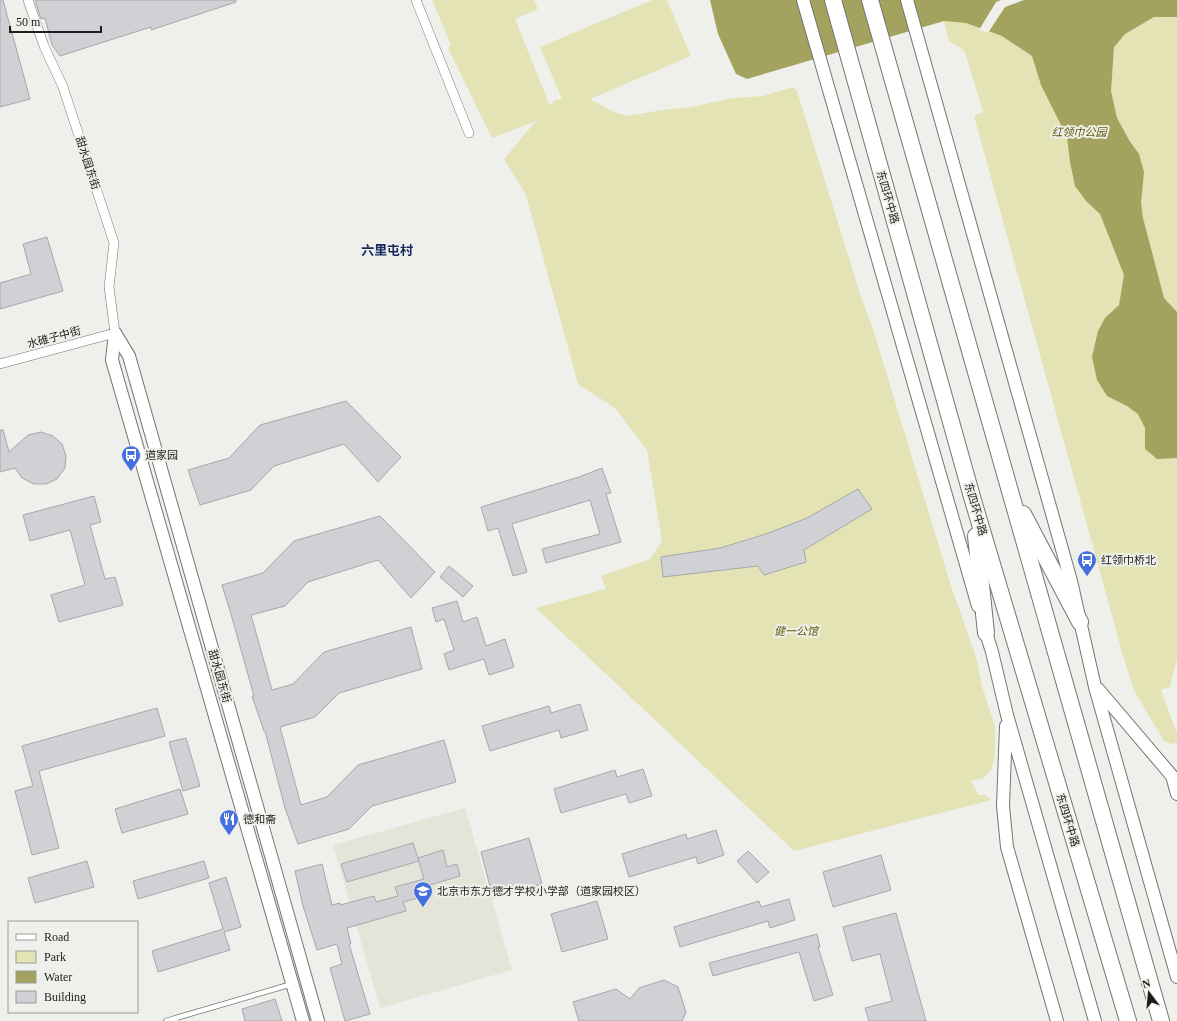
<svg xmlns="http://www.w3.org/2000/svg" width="1177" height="1021" font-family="'Times New Roman','Noto Sans SC',serif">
	<rect width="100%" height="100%" fill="#efefeb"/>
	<polygon fill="#e4e4d8" points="465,808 512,970 380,1008 333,845"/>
	<g fill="#e3e3b5">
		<polygon points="432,0 534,0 538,9 515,19 550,106 555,100 562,99 540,47 652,0 667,0 691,56 590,99 616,113 627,116 662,110 691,107 733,98 763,96 793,87 797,91 861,297 873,329 951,586 976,657 982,686 995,727 995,757 991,770 982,779 971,780 978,795 985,795 991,800 794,851 536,608 606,589 601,576 650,559 662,541 647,450 615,408 578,384 526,195 504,159 536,121 492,138 448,48 451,45"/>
		<polygon points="938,0 1177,0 1177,659 1170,687 1161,690 1177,734 1177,742 1171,744 1164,741 1134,690 1124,659 974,116 983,112 965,52 960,47 949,41"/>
	</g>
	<polygon fill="#a4a25f" points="710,0 1177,0 1177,17 1154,17 1125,34 1114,47 1111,91 1117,118 1129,140 1139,154 1144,172 1141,203 1143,218 1164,298 1177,312 1177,458 1157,459 1145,449 1145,428 1138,414 1127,406 1107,396 1097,380 1092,357 1098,331 1105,318 1119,305 1124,275 1100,214 1086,201 1075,186 1070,162 1067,137 1041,85 1032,56 1002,36 966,23 944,21 747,79 736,74 718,34"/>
	<polygon fill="#efefeb" points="1001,0 1024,0 1005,7 988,33 979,30 996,2"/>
	<g fill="#cfd1d5" stroke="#a5a7ab">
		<polygon points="0,0 3,0 30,99 0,107"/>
		<polygon points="35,0 236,0 236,2 151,30 151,27 60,56 52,45 45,18 41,19"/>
		<polygon points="47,237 63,291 0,309 0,283 31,274 23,244"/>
		<polygon points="346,401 401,457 378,482 344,444 274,466 251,490 200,505 188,470 229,458 260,425"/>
		<polygon points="0,430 3,430 9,452 28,435 41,432 53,436 62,444 66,456 65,468 57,479 46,484 34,484 22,478 15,468 0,472"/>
		<polygon points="602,468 611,493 606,494 621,542 546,563 542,549 600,534 590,500 518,522 512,524 527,572 513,576 498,528 488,531 481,507 579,477"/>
		<polygon points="858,489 872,509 804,550 806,562 764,575 758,566 663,577 661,557 720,548 766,534 807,518"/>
		<polygon points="94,496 101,522 90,525 105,579 115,577 123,605 59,622 51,595 85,585 70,530 30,541 23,515"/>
		<polygon points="380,516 435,572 411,598 378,560 308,582 285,606 251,615 272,690 293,684 324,652 411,627 422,669 339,693 315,717 280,727 301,805 327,797 358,765 444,740 456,782 372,806 349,829 298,844 285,808 265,731 264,731 252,696 254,696 231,614 222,585 263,573 294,541"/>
		<polygon points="449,566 473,586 463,597 440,577"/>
		<polygon points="457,601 463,622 477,617 486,646 505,639 514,667 489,675 484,659 449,670 444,654 454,650 444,619 436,622 432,608"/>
		<polygon points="580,704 588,730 561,738 559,730 490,751 482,726 549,706 551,713"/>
		<polygon points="157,708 165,736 39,771 59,848 32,855 15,791 33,786 22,746"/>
		<polygon points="186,738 200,786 183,791 169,742"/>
		<polygon points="643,769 652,796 629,803 626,794 561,813 554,789 615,770 617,777"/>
		<polygon points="180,789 188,814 122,833 115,809"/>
		<polygon points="716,830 724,855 698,864 696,857 629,877 622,854 686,834 687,839"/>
		<polygon points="529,838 542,884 493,898 481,852"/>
		<polygon points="413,843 419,861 347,882 341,864"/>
		<polygon points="443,850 447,867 457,864 460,876 430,885 432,894 403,902 406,911 347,928 351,944 349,944 370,1014 345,1021 330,968 342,964 337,944 317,950 303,906 295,871 322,864 332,905 340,903 340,905 374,896 376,902 398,896 395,887 424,879 418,858"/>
		<polygon points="748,851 769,872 757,883 737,861"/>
		<polygon points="881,855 891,890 833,907 823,872"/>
		<polygon points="87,861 94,887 35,903 28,878"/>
		<polygon points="204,861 209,878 138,899 133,881"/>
		<polygon points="226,877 241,927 224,932 230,950 158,972 152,951 223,929 209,883"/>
		<polygon points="789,899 795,920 770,928 768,921 680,947 674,927 759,901 761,907"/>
		<polygon points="597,901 608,939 562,952 551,914"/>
		<polygon points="896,913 926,1021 869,1021 865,1008 892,1001 880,954 852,961 843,927"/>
		<polygon points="817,934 820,947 818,947 833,995 814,1001 799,952 713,976 709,963"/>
		<polygon points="664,980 678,987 686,1012 682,1021 579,1021 573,1002 616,989 630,999 639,988"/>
		<polygon points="275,999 282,1021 245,1021 242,1009"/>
	</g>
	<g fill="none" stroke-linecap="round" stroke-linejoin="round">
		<defs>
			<g id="service">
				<polyline points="166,1021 176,1018"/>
				<polyline points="176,1021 176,1018 292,984"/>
			</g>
			<g id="minor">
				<polyline points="416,0 469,133"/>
				<polyline points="0,364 115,333 109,287 114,243 63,87 44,46 28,0"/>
			</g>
			<g id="tertiary">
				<polyline points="803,0 978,606"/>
				<polyline points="907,0 1071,581 1095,687 1177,977"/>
				<polyline points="115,333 129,356 318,1021"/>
				<polyline points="115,333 112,360 303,1021"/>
				<polyline points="984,626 992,652 1007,715 1095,1021"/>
				<polyline points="1098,689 1172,776 1177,794"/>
				<polyline points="1006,726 1003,806 1007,847 1057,1021"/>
			</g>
			<g id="trunk">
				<polyline points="833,0 972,497 1128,1021"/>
				<polyline points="870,0 1161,1021"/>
				<polyline points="1023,514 1080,622"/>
				<polyline points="976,536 986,633"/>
			</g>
		</defs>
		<use href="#service" stroke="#747470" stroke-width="6"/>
		<use href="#minor" stroke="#747470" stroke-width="10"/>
		<use href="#tertiary" stroke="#747470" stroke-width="14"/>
		<use href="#trunk" stroke="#747470" stroke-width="18"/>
		<use href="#service" stroke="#fff" stroke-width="4.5"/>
		<use href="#minor" stroke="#fff" stroke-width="9"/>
		<use href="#tertiary" stroke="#fff" stroke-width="12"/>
		<use href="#trunk" stroke="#fff" stroke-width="16"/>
	</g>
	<defs>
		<symbol id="bus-pin" viewBox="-11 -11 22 30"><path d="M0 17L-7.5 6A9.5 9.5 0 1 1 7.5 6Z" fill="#446fe0" stroke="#efefeb"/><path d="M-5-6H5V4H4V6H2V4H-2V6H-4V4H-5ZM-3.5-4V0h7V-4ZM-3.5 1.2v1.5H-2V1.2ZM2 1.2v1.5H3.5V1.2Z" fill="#fff"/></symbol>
		<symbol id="restaurant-pin" viewBox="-11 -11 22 30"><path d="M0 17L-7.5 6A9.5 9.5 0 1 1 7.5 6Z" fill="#446fe0" stroke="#efefeb"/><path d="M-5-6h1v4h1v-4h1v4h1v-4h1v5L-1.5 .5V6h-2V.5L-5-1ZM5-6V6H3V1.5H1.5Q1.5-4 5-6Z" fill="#fff"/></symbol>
		<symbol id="school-pin" viewBox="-11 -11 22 30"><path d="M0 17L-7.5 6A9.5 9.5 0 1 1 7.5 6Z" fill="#446fe0" stroke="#efefeb"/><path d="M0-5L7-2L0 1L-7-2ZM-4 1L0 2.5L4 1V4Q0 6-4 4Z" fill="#fff"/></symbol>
	</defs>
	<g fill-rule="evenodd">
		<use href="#bus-pin" x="120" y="444" width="22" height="30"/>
		<use href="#bus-pin" x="1076" y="549" width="22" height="30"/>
		<use href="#restaurant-pin" x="218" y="808" width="22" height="30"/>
		<use href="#school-pin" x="412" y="880" width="22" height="30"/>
	</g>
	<g text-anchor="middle" stroke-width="4" stroke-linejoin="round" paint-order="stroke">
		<g font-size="11" font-style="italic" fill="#5e5b09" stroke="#efefeb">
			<text x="1079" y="136">红领巾公园</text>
			<text x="796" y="635">健一公馆</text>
		</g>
		<g font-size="11" fill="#1d1d1b" stroke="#efefeb">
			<text transform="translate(88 163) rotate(72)" y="4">甜水园东街</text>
			<text transform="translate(888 197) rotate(74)" y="4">东四环中路</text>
			<text transform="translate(54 337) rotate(-15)" y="4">水碓子中街</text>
			<text transform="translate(976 509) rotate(74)" y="4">东四环中路</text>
			<text transform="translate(220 676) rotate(74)" y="4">甜水园东街</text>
			<text transform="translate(1068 820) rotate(73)" y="4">东四环中路</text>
		</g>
		<g font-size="11" fill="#1d1d1b" stroke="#efefeb" text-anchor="start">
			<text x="145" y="459">道家园</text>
			<text x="1101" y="564">红领巾桥北</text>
			<text x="243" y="823">德和斋</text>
			<text x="437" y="895">北京市东方德才学校小学部（道家园校区）</text>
		</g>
		<g font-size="13" font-weight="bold" fill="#172b61" stroke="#efefeb">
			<text x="387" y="255">六里屯村</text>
		</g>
	</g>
	<rect x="8" y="921" width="130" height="92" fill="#efefeb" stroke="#9b9b98"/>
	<rect x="16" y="934" width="20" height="6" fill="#ffffff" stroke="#9b9b98"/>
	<text x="44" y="941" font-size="12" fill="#1d1d1b">Road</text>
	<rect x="16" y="951" width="20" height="12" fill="#e3e3b5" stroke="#9b9b98"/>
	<text x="44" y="961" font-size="12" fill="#1d1d1b">Park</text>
	<rect x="16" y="971" width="20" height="12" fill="#a4a25f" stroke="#9b9b98"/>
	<text x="44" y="981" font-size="12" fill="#1d1d1b">Water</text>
	<rect x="16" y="991" width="20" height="12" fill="#cfd1d5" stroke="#9b9b98"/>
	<text x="44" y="1001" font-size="12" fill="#1d1d1b">Building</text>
	<g transform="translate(1149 993) rotate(344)" stroke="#efefeb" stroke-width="3" paint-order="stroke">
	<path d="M0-3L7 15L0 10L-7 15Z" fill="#1d1d1b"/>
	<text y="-6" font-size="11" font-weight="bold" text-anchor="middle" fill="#1d1d1b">N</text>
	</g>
	<path d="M10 26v6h91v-6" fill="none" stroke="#1d1d1b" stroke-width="2"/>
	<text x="16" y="26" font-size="12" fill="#1d1d1b" stroke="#efefeb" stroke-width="3" paint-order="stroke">50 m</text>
</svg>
